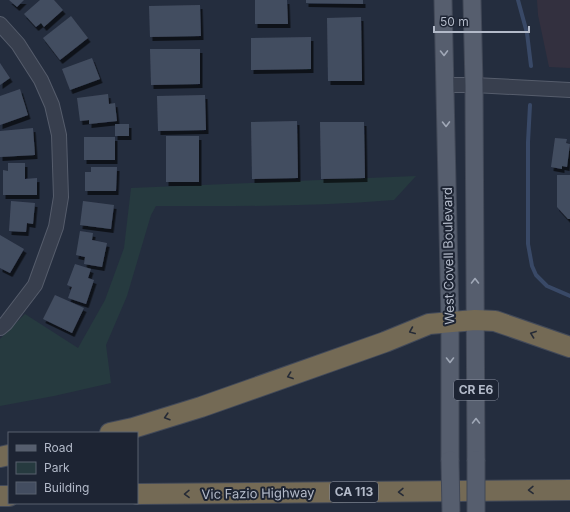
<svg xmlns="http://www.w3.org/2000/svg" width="570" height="512" font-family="Inter,sans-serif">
	<defs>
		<filter id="shadow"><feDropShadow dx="2.5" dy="4" stdDeviation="0" flood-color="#0009"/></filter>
	</defs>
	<rect width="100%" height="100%" fill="#242d3e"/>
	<polygon fill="#33303f" points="537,0 570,0 570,68 549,67 538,15"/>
	<path fill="#263a3f" d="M416 176 394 200C315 207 236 206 156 206L151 215 127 296 106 345 111 383 54 396 0 406V339L25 314 78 348 105 300 124 248 131 188Z"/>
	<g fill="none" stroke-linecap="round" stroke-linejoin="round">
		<g stroke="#394967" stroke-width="4">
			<polyline points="518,0 527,33 531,66"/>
			<polyline points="530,105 528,142 528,244 532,266 536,275 547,286 570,296"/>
		</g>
	</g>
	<g fill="#434d60" filter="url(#shadow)">
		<polygon points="9,0 24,0 17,7"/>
		<polygon points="40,0 54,0 63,10 44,27 41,23 36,27 24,14"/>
		<polygon points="255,0 287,0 288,24 255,24"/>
		<polygon points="306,0 363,0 363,4 306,3"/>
		<polygon points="200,5 201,36 150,37 149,6"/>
		<polygon points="71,16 88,38 60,60 43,38"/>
		<polygon points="361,17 362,81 328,81 327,18"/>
		<polygon points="311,37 311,69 251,70 251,38"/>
		<polygon points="150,49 200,49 200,84 151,85"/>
		<polygon points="92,58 100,79 70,90 62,69"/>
		<polygon points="0,63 10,78 0,85"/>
		<polygon points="20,89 28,115 0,125 0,96"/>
		<polygon points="108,94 109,104 115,103 117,121 89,124 89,120 80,121 77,98"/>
		<polygon points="205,95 206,130 158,131 157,96"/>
		<polygon points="297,121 298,178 252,179 251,122"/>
		<polygon points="320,122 364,122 365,178 321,179"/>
		<rect x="115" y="124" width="14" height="12"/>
		<polygon points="33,128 35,155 0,157 0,131"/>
		<rect x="166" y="136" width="33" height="46"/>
		<rect x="84" y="137" width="31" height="23"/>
		<polygon points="555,138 567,139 566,143 570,144 567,167 562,166 562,169 551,167"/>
		<polygon points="8,163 25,163 25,179 37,178 37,195 3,195 3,170 8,171"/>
		<polygon points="91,167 117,167 116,191 85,191 85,172 91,172"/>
		<polygon points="557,175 570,175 570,219 568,219 557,207"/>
		<polygon points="11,201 35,203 33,224 27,223 26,232 9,231"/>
		<polygon points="83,201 114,205 111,229 80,225"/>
		<polygon points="80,231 93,233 92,240 107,243 102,267 84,264 85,257 76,255"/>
		<polygon points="0,235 24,249 10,273 0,268"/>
		<polygon points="75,264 91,269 88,278 94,280 86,304 68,298 72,287 67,285"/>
		<polygon points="55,295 84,308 72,333 43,319"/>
	</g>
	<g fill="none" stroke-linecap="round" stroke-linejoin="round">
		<defs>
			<g id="minor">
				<polyline points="0,24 18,44 41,80 52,105 59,135 61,197 56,227 35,285 6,323 0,328"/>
				<polyline points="445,85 474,85 570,90"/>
			</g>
			<g id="major">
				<polyline points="443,0 450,321 450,460"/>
				<polyline points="472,0 474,85 476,460"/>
			</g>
			<g id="highway">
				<polyline points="110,433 133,428 201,407 385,342 429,324 475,320 495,321 570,347"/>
				<polyline points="0,457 9,455"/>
				<polyline points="137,494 570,490"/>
				<polyline points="0,496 9,496"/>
			</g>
		</defs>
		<use href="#minor" stroke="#565d6c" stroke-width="16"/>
		<use href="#major" stroke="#414857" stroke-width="19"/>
		<use href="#highway" stroke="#434a59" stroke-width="22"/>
		<use href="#minor" stroke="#383f4e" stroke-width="14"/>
		<use href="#major" stroke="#565e6e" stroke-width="17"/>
		<use href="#highway" stroke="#746a55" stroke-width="20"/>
		<defs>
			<g id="major-bridge">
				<polyline points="450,460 451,512"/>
				<polyline points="476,460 476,512"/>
			</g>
		</defs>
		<use href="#major-bridge" stroke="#414857" stroke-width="19" stroke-linecap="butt"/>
		<use href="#major-bridge" stroke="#565e6e" stroke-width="17"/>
	</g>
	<defs><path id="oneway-chevron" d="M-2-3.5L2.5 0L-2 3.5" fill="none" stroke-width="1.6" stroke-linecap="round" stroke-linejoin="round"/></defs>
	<g stroke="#a0a8b7">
		<use href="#oneway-chevron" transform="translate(444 53) rotate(89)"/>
		<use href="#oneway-chevron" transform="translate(446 124) rotate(89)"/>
		<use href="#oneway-chevron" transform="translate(475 281) rotate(-90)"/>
		<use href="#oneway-chevron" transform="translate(450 360) rotate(90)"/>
		<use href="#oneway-chevron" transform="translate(476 421) rotate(-90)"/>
	</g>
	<g stroke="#262b36">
		<use href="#oneway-chevron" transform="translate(412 331) rotate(157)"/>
		<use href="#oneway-chevron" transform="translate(533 334) rotate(-160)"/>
		<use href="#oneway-chevron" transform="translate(290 376) rotate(160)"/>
		<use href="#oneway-chevron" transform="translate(167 417) rotate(163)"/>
		<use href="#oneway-chevron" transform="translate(531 490) rotate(179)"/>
		<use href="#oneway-chevron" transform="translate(401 492) rotate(179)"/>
		<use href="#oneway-chevron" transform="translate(187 494) rotate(179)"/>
	</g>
	<g text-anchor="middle" stroke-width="4" stroke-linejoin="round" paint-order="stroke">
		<g fill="#1d2433" stroke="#868d9c" stroke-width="1">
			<rect x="454" y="380" width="44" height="20" rx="3"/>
			<rect x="330" y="482" width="48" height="20" rx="3"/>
		</g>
		<g font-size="12" font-weight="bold" fill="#b3bac9">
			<text x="476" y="394">CR E6</text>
			<text x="354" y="496">CA 113</text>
		</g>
		<g font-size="13" fill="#b3bac9" stroke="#1d2433">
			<text transform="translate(448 256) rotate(-91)" y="5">West Covell Boulevard</text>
			<text transform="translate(258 493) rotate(-1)" y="5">Vic Fazio Highway</text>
		</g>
	</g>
	<rect x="8" y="432" width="130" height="72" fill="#1d2433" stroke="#59606f"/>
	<rect x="16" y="445" width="20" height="6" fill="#565e6e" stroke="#59606f"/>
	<text x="44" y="452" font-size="12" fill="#b3bac9">Road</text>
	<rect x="16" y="462" width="20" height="12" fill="#263a3f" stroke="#59606f"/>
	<text x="44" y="472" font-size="12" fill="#b3bac9">Park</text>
	<rect x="16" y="482" width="20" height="12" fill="#434d60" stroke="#59606f"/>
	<text x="44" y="492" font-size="12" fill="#b3bac9">Building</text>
	<path d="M434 26v6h95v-6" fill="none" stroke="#b3bac9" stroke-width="2"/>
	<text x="440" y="26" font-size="12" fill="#b3bac9" stroke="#1d2433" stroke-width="3" paint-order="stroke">50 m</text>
</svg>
